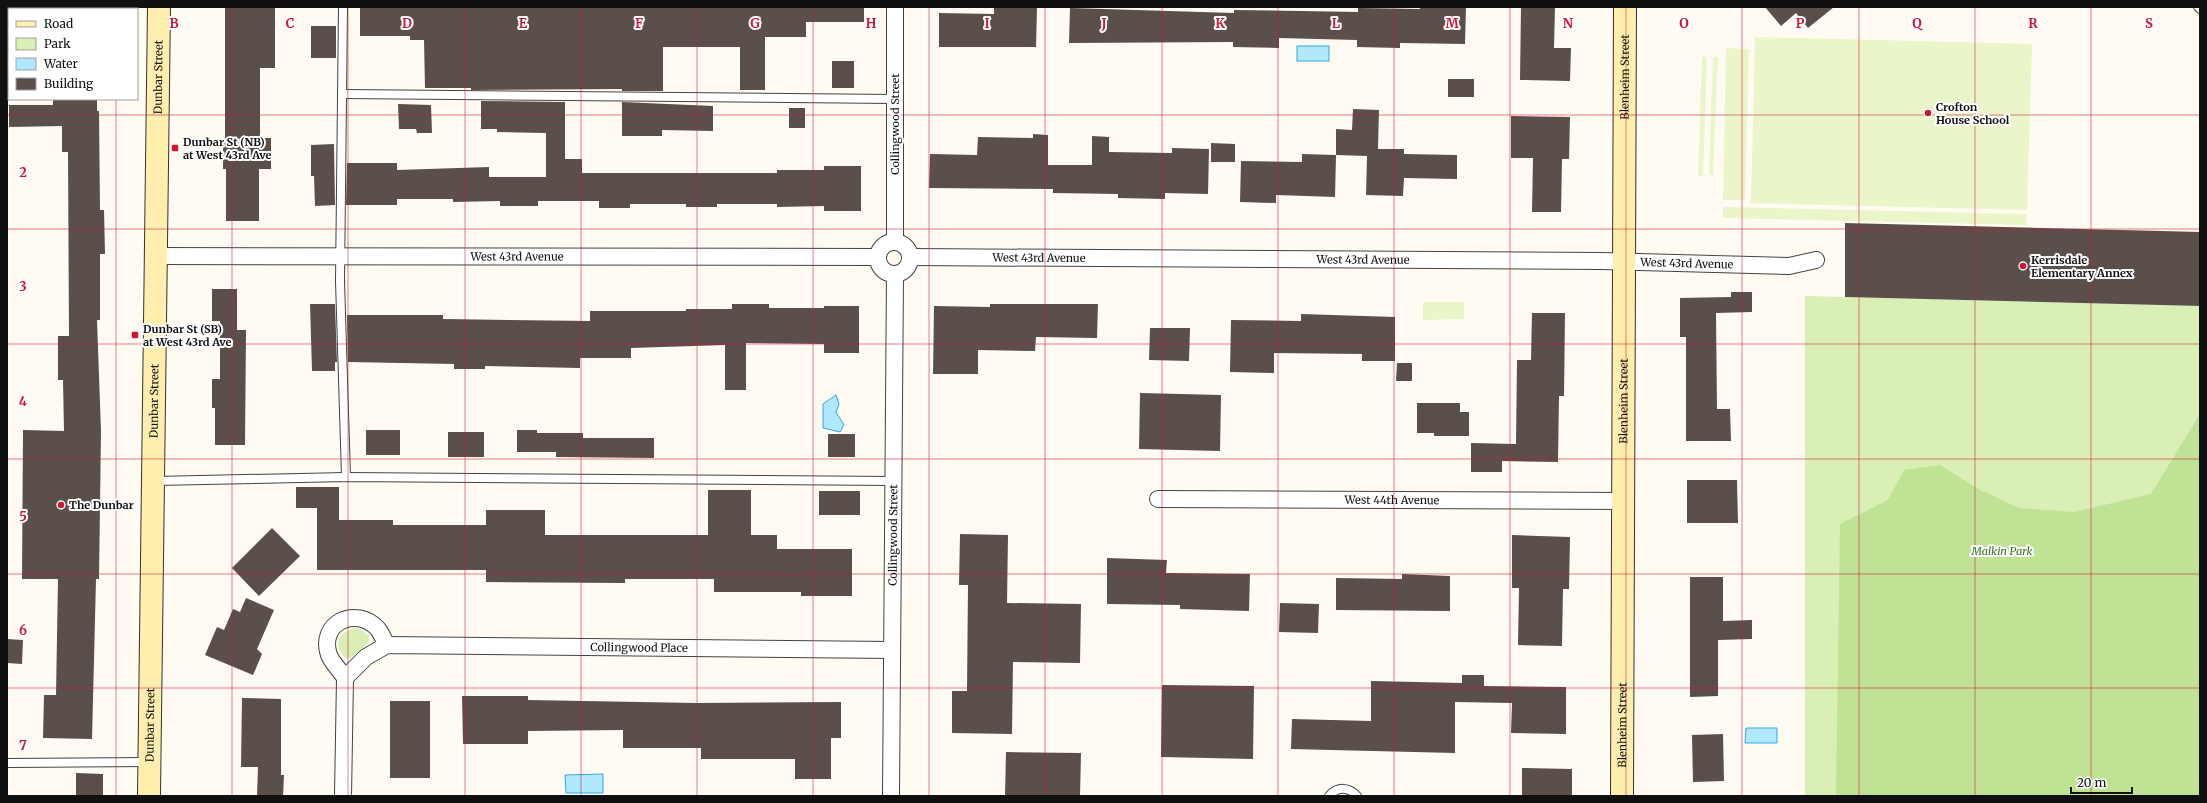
<svg xmlns="http://www.w3.org/2000/svg" width="2207" height="803" font-family="Merriweather,serif">
	<rect width="100%" height="100%" fill="#fffbf2"/>
	<g fill="#d9efb6">
		<polygon points="1805,296 2200,306 2200,796 1805,796"/>
		<path d="M355 628 360 629 369 636V643L350 658H345C332 645 339 632 355 628Z"/>
	</g>
	<polygon fill="#bfe294" points="2200,414 2200,796 1836,796 1840,524 1888,500 1904,470 1940,465 1978,489 2019,508 2074,512 2151,494"/>
	<g fill="#eaf5c9">
		<polygon points="1755,37 2032,44 2027,210 1751,203"/>
		<polygon points="1726,48 1749,49 1745,200 1723,200"/>
		<polygon points="1702,57 1707,57 1703,176 1698,176"/>
		<polygon points="1713,57 1718,57 1713,175 1709,175"/>
		<polygon points="1723,207 2027,214 2026,225 1723,218"/>
		<polygon points="1423,302 1464,302 1464,319 1423,320"/>
	</g>
	<g fill="#b0e8fd" stroke="#2fa9dd">
		<rect x="1297" y="46" width="32" height="15"/>
		<polygon points="836,395 839,404 836,412 844,425 840,432 823,428 823,404"/>
		<polygon points="1746,728 1777,728 1777,743 1745,743"/>
		<polygon points="603,774 603,793 566,793 565,775"/>
	</g>
	<g fill="#5a4f4a">
		<polygon points="225,7 275,7 275,68 260,68 260,138 271,138 271,169 259,169 259,221 226,221 226,169 223,169 223,138 225,138"/>
		<polygon points="360,7 864,7 864,22 806,22 806,37 765,37 765,90 740,90 740,47 663,47 663,91 622,91 622,89 471,90 471,88 425,88 424,40 410,40 410,36 360,36"/>
		<polygon points="994,7 1037,7 1036,47 939,47 939,13 994,14"/>
		<polygon points="1420,7 1466,7 1465,44 1400,43 1400,48 1357,47 1357,40 1279,38 1279,48 1233,47 1233,42 1069,43 1070,8 1234,13 1234,10 1358,12 1358,8 1420,9"/>
		<polygon points="1521,7 1555,7 1554,48 1571,48 1570,81 1520,80"/>
		<polygon points="1765,7 1834,7 1808,28 1796,13 1781,26"/>
		<rect x="311" y="26" width="25" height="32"/>
		<rect x="832" y="61" width="22" height="27"/>
		<rect x="1448" y="79" width="26" height="18"/>
		<polygon points="53,99 97,99 97,111 99,111 100,210 104,210 105,254 100,254 100,320 97,320 101,431 99,579 96,579 92,739 43,738 44,695 56,695 58,579 22,579 23,430 64,431 63,380 58,380 58,336 69,336 68,152 62,152 62,126 9,127 9,105 53,105"/>
		<polygon points="481,101 565,102 565,159 582,159 582,173 777,173 777,170 824,170 824,166 861,166 861,211 824,211 824,206 777,207 777,204 717,204 717,207 686,207 686,204 630,204 630,208 599,208 599,201 538,201 538,206 500,206 500,201 453,202 453,199 397,199 397,205 346,205 347,163 397,163 397,170 489,167 489,177 546,177 546,133 497,132 497,129 481,129"/>
		<polygon points="622,102 713,106 713,131 662,130 662,136 622,136"/>
		<polygon points="398,104 431,105 432,133 417,133 416,129 399,129"/>
		<rect x="789" y="108" width="16" height="20"/>
		<polygon points="1353,109 1379,110 1378,149 1404,149 1404,154 1457,155 1457,179 1404,178 1403,196 1366,195 1367,156 1336,155 1336,129 1352,130"/>
		<polygon points="1511,116 1570,117 1569,159 1562,159 1561,212 1532,212 1533,158 1511,158"/>
		<polygon points="1033,134 1048,135 1048,165 1092,165 1092,136 1109,137 1109,152 1172,153 1172,148 1209,149 1208,194 1165,193 1165,199 1118,198 1118,194 1053,193 1053,189 929,188 930,154 977,155 978,137 1033,138"/>
		<polygon points="1211,143 1235,144 1235,162 1211,162"/>
		<polygon points="334,144 335,205 315,206 314,176 311,176 311,145"/>
		<polygon points="1302,154 1336,155 1335,197 1276,195 1276,203 1240,202 1241,161 1302,162"/>
		<polygon points="1845,223 2200,232 2200,306 1845,297"/>
		<polygon points="212,289 237,289 237,330 246,330 245,445 215,445 215,408 212,408 212,379 220,379 220,321 212,321"/>
		<polygon points="1731,292 1752,292 1752,312 1716,313 1717,409 1730,409 1731,441 1686,441 1686,337 1680,337 1680,298 1731,297"/>
		<polygon points="310,304 335,304 337,362 335,362 335,371 312,371"/>
		<polygon points="732,304 769,304 769,308 824,308 824,306 859,306 859,353 824,353 824,344 746,343 746,390 725,390 725,345 631,348 631,358 580,358 580,368 485,366 485,369 454,369 454,364 348,362 347,315 443,315 443,319 590,321 590,311 686,311 686,309 732,309"/>
		<polygon points="990,304 1098,304 1097,338 1036,337 1035,351 978,350 978,374 933,374 934,306 990,307"/>
		<polygon points="1532,313 1565,313 1564,396 1559,396 1558,462 1502,461 1502,472 1471,472 1471,443 1516,444 1517,360 1531,360"/>
		<polygon points="1301,314 1395,317 1395,361 1362,361 1362,354 1274,353 1274,373 1230,372 1231,320 1301,321"/>
		<polygon points="1150,328 1190,328 1189,361 1149,360"/>
		<polygon points="1397,363 1412,363 1412,381 1396,381"/>
		<polygon points="1140,393 1221,395 1220,451 1139,449"/>
		<polygon points="1417,403 1460,403 1460,412 1469,412 1469,436 1434,436 1434,433 1417,433"/>
		<rect x="366" y="430" width="34" height="25"/>
		<polygon points="517,430 537,430 537,433 583,433 583,438 654,438 654,458 556,457 556,452 517,452"/>
		<rect x="448" y="432" width="36" height="25"/>
		<rect x="828" y="434" width="27" height="23"/>
		<polygon points="1687,480 1737,480 1738,523 1687,523"/>
		<polygon points="296,487 339,487 339,520 393,520 393,525 486,525 486,510 545,510 545,535 708,535 708,490 751,490 751,535 777,535 777,549 852,549 852,596 801,596 801,592 714,592 714,579 625,579 625,583 486,582 486,570 317,570 317,508 296,508"/>
		<rect x="819" y="491" width="41" height="24"/>
		<polygon points="272,528 300,556 259,596 232,568"/>
		<polygon points="960,534 1008,535 1007,603 1081,604 1080,663 1013,662 1012,734 952,733 952,691 967,691 968,585 959,585"/>
		<polygon points="1512,535 1570,537 1569,589 1563,589 1562,646 1518,645 1519,588 1512,588"/>
		<polygon points="1107,558 1167,560 1166,573 1250,574 1249,611 1180,609 1180,605 1107,604"/>
		<polygon points="1402,574 1450,576 1450,611 1336,610 1336,578 1402,579"/>
		<polygon points="1690,577 1723,577 1723,621 1752,620 1752,639 1718,640 1718,696 1690,697"/>
		<polygon points="246,598 274,610 257,649 262,654 253,675 205,655 217,627 224,630 233,609 240,612"/>
		<polygon points="1280,603 1319,604 1318,633 1279,632"/>
		<polygon points="7,639 23,640 22,664 7,663"/>
		<polygon points="1462,675 1484,675 1484,686 1566,687 1566,734 1511,733 1512,703 1455,702 1455,753 1291,749 1292,719 1371,721 1371,681 1462,683"/>
		<polygon points="1162,685 1254,686 1253,759 1161,757"/>
		<polygon points="462,696 528,696 528,700 696,703 841,702 841,738 831,738 831,779 795,779 795,759 701,759 701,748 623,748 623,730 528,731 528,744 463,744"/>
		<polygon points="242,698 281,699 281,775 284,775 283,796 257,796 258,767 241,767"/>
		<rect x="390" y="701" width="40" height="77"/>
		<polygon points="1723,734 1724,781 1693,782 1692,735"/>
		<polygon points="1006,752 1081,753 1080,796 1005,796"/>
		<polygon points="1522,768 1572,769 1572,796 1522,796"/>
		<polygon points="76,773 103,774 103,796 76,796"/>
	</g>
	<g fill="none" stroke-linecap="round" stroke-linejoin="round">
		<defs>
			<g id="lane">
				<polyline points="343,7 340,281 346,477"/>
				<polyline points="2198,7 2200,9"/>
				<polyline points="342,94 895,99"/>
				<polyline points="154,481 346,477 893,481"/>
				<polyline points="7,763 149,762"/>
				<path d="M1329 796C1338 786 1349 787 1357 796"/>
			</g>
			<g id="street">
				<circle cx="894" cy="258" r="16"/>
				<polyline points="895,242 895,7"/>
				<path id="s1" d="M155 256 878 257"/>
				<path id="s2" d="M910 257 1601 261 1789 266 1816 260"/>
				<path id="s3" d="M1158 499 1625 501"/>
				<path d="M345 678C341 671 332 663 329 655 318 623 356 605 378 629 381 633 384 640 387 645"/>
				<path id="s4" d="M343 796 345 678 366 657 387 645 891 650"/>
				<path id="s5" d="M891 796 895 274"/>
			</g>
			<g id="secondary">
				<path id="s6" d="M149 796 159 7"/>
				<path id="s7" d="M1622 796 1625 7"/>
			</g>
		</defs>
		<use href="#lane" stroke="#434343" stroke-width="10"/>
		<use href="#street" stroke="#434343" stroke-width="18"/>
		<use href="#secondary" stroke="#323232" stroke-width="24"/>
		<use href="#lane" stroke="#fff" stroke-width="8"/>
		<use href="#street" stroke="#fff" stroke-width="16"/>
		<use href="#secondary" stroke="#ffeead" stroke-width="22"/>
	</g>
	<path fill="none" stroke="#d11632" stroke-width="1" stroke-opacity="0.55" d="M116 7V9M232 7V796M348 7V796M465 7V796M581 7V796M697 7V796M813 7V796M929 7V796M1045 7V796M1162 7V796M1278 7V796M1394 7V796M1510 7V796M1626 7V796M1742 7V796M1859 7V796M1975 7V796M2091 7V796M116 99V796M7 115H2200M7 229H2200M7 344H2200M7 459H2200M7 574H2200M7 688H2200"/>
	<g fill="#d11632" stroke="#fff" stroke-width="1.5">
		<circle cx="1928" cy="113" r="4"/>
		<rect x="171" y="144" width="8" height="8" rx="2"/>
		<circle cx="2023" cy="266" r="4"/>
		<rect x="131" y="331" width="8" height="8" rx="2"/>
		<circle cx="61" cy="505" r="4"/>
	</g>
	<g text-anchor="middle" stroke-width="4" stroke-linejoin="round" paint-order="stroke">
		<g font-size="11" fill="#101010" stroke="#fff">
			<text dy="4" stroke="none"><textPath href="#s6" startOffset="719">Dunbar Street</textPath></text>
			<text dy="4" stroke="none"><textPath href="#s7" startOffset="719">Blenheim Street</textPath></text>
			<text transform="translate(895 124) rotate(-90)" y="4">Collingwood Street</text>
			<text dy="4" stroke="none"><textPath href="#s1" startOffset="362">West 43rd Avenue</textPath></text>
			<text dy="4" stroke="none"><textPath href="#s2" startOffset="129">West 43rd Avenue</textPath></text>
			<text dy="4" stroke="none"><textPath href="#s2" startOffset="453">West 43rd Avenue</textPath></text>
			<text dy="4" stroke="none"><textPath href="#s2" startOffset="777">West 43rd Avenue</textPath></text>
			<text dy="4" stroke="none"><textPath href="#s6" startOffset="395">Dunbar Street</textPath></text>
			<text dy="4" stroke="none"><textPath href="#s7" startOffset="395">Blenheim Street</textPath></text>
			<text dy="4" stroke="none"><textPath href="#s3" startOffset="234">West 44th Avenue</textPath></text>
			<text dy="4" stroke="none"><textPath href="#s5" startOffset="261">Collingwood Street</textPath></text>
			<text dy="4" stroke="none"><textPath href="#s4" startOffset="424">Collingwood Place</textPath></text>
			<text dy="4" stroke="none"><textPath href="#s6" startOffset="71">Dunbar Street</textPath></text>
			<text dy="4" stroke="none"><textPath href="#s7" startOffset="71">Blenheim Street</textPath></text>
		</g>
		<g font-size="11" font-weight="bold" fill="#101010" stroke="#fff" text-anchor="start">
			<text x="1936" y="111">Crofton<tspan x="1936" dy="13">House School</tspan></text>
			<text x="183" y="146">Dunbar St (NB)<tspan x="183" dy="13">at West 43rd Ave</tspan></text>
			<text x="2031" y="264">Kerrisdale<tspan x="2031" dy="13">Elementary Annex</tspan></text>
			<text x="143" y="333">Dunbar St (SB)<tspan x="143" dy="13">at West 43rd Ave</tspan></text>
			<text x="69" y="509">The Dunbar</text>
		</g>
		<g font-size="11" font-style="italic" fill="#337017" stroke="#fff">
			<text x="2002" y="555">Malkin Park</text>
		</g>
	</g>
	<g font-size="13" text-anchor="middle" font-weight="bold" fill="#d11632" stroke="#fff" stroke-width="4" stroke-linejoin="round" paint-order="stroke">
		<text x="174" y="28">B</text>
		<text x="290" y="28">C</text>
		<text x="407" y="28">D</text>
		<text x="523" y="28">E</text>
		<text x="639" y="28">F</text>
		<text x="755" y="28">G</text>
		<text x="871" y="28">H</text>
		<text x="987" y="28">I</text>
		<text x="1104" y="28">J</text>
		<text x="1220" y="28">K</text>
		<text x="1336" y="28">L</text>
		<text x="1452" y="28">M</text>
		<text x="1568" y="28">N</text>
		<text x="1684" y="28">O</text>
		<text x="1800" y="28">P</text>
		<text x="1917" y="28">Q</text>
		<text x="2033" y="28">R</text>
		<text x="2149" y="28">S</text>
		<text x="23" y="177">2</text>
		<text x="23" y="291">3</text>
		<text x="23" y="406">4</text>
		<text x="23" y="521">5</text>
		<text x="23" y="635">6</text>
		<text x="23" y="750">7</text>
	</g>
	<rect width="2207" height="803" fill="none" stroke="#101010" stroke-width="16"/>
	<rect x="8" y="8" width="130" height="92" fill="#ffffff" stroke="#9f9f9f"/>
	<rect x="16" y="21" width="20" height="6" fill="#ffeead" stroke="#9f9f9f"/>
	<text x="44" y="28" font-size="12" fill="#101010">Road</text>
	<rect x="16" y="38" width="20" height="12" fill="#d9efb6" stroke="#9f9f9f"/>
	<text x="44" y="48" font-size="12" fill="#101010">Park</text>
	<rect x="16" y="58" width="20" height="12" fill="#b0e8fd" stroke="#9f9f9f"/>
	<text x="44" y="68" font-size="12" fill="#101010">Water</text>
	<rect x="16" y="78" width="20" height="12" fill="#5a4f4a" stroke="#9f9f9f"/>
	<text x="44" y="88" font-size="12" fill="#101010">Building</text>
	<path d="M2071 787v6h61v-6" fill="none" stroke="#101010" stroke-width="2"/>
	<text x="2077" y="787" font-size="12" fill="#101010" stroke="#ffffff" stroke-width="3" paint-order="stroke">20 m</text>
</svg>
